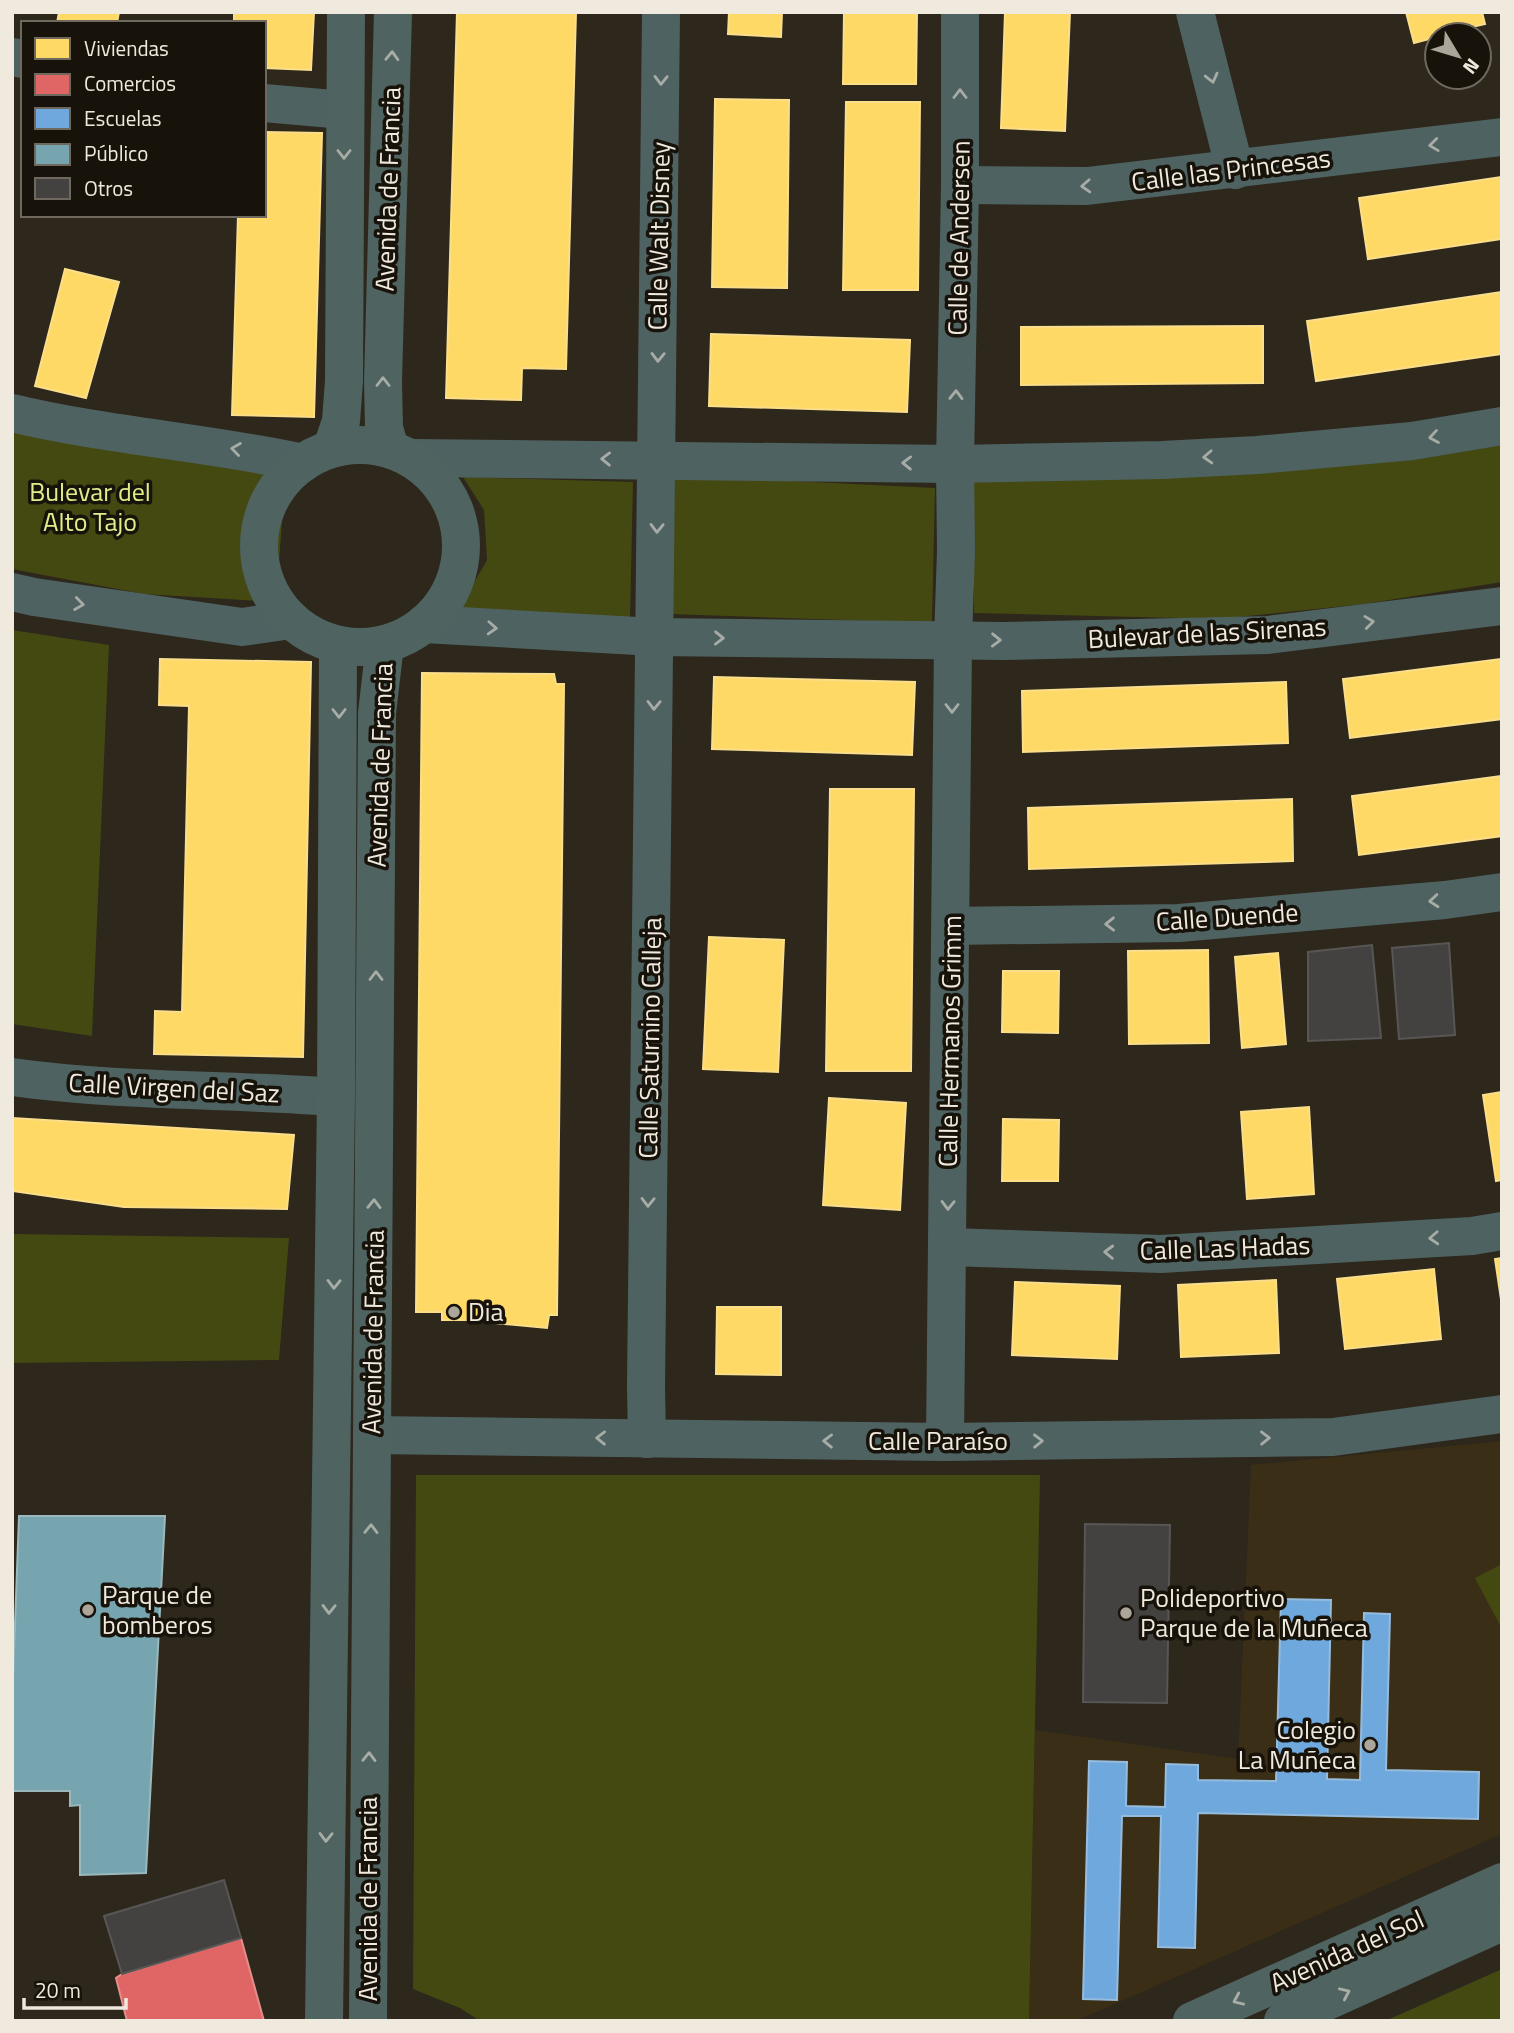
<svg xmlns="http://www.w3.org/2000/svg" width="1514" height="2033" font-family="'Titillium Web',sans-serif">
	<rect width="100%" height="100%" fill="#2d271c"/>
	<polygon fill="#3b2e16" points="1502,1441 1502,1834 1076,2021 1029,2021 1035,1730 1238,1759 1251,1465"/>
	<g fill="#444912">
		<polygon points="12,413 264,472 263,476 285,482 276,602 144,594 12,569"/>
		<polygon points="1502,442 1502,582 1364,604 1218,619 974,613 974,481"/>
		<polygon points="674,475 935,488 932,623 670,614"/>
		<polygon points="463,477 633,482 630,620 457,612 487,560 484,510"/>
		<polygon points="12,630 109,645 92,1036 12,1024"/>
		<polygon points="12,1234 289,1238 279,1360 12,1363"/>
		<polygon points="416,1475 1040,1475 1029,2021 480,2021 460,2008 413,1989"/>
		<polygon points="1502,1564 1502,1629 1475,1578"/>
		<polygon points="1502,1969 1502,2021 1385,2021"/>
	</g>
	<g fill="#ffd966" stroke="#fade8a" stroke-width="2">
		<polygon points="59,12 119,12 117,23 57,23"/>
		<polygon points="234,12 314,12 311,70 264,68 264,23 234,23"/>
		<polygon points="457,12 576,12 566,369 522,368 521,400 446,398"/>
		<polygon points="729,12 782,12 781,37 728,34"/>
		<polygon points="844,12 917,12 916,84 843,84"/>
		<polygon points="1005,12 1070,12 1065,131 1001,128"/>
		<polygon points="1406,12 1482,12 1485,24 1437,35 1437,37 1414,43"/>
		<polygon points="715,99 789,100 787,288 712,287"/>
		<polygon points="846,102 920,102 918,290 843,290"/>
		<polygon points="264,132 322,133 314,417 232,415 238,215 264,215"/>
		<polygon points="1502,177 1502,239 1368,259 1359,198"/>
		<polygon points="65,269 119,282 86,398 35,386"/>
		<polygon points="1502,292 1502,354 1316,381 1307,321"/>
		<polygon points="1263,326 1263,383 1021,385 1021,327"/>
		<polygon points="711,334 910,340 907,412 709,406"/>
		<polygon points="160,659 311,662 303,1057 154,1054 155,1011 182,1012 189,706 159,705"/>
		<polygon points="1502,659 1502,719 1350,738 1343,679"/>
		<polygon points="422,673 554,674 556,684 564,684 557,1315 549,1315 547,1328 495,1323 495,1320 442,1320 442,1312 416,1312"/>
		<polygon points="714,677 915,682 912,755 712,749"/>
		<polygon points="1286,682 1288,743 1023,752 1022,691"/>
		<polygon points="1502,776 1502,836 1359,855 1352,796"/>
		<polygon points="830,789 914,789 911,1071 826,1071"/>
		<polygon points="1292,799 1293,861 1029,869 1028,808"/>
		<polygon points="709,937 784,940 778,1072 703,1069"/>
		<polygon points="1208,950 1209,1043 1129,1044 1128,951"/>
		<polygon points="1278,953 1286,1044 1242,1048 1235,957"/>
		<polygon points="1003,971 1059,971 1058,1033 1002,1032"/>
		<polygon points="1502,1092 1502,1180 1496,1181 1483,1095"/>
		<polygon points="829,1098 906,1103 900,1210 823,1205"/>
		<polygon points="1309,1107 1314,1194 1247,1199 1241,1112"/>
		<polygon points="12,1118 294,1135 287,1209 124,1207 12,1191"/>
		<polygon points="1003,1119 1059,1120 1058,1181 1002,1181"/>
		<polygon points="1502,1258 1502,1306 1495,1259"/>
		<polygon points="1434,1269 1441,1339 1345,1349 1337,1279"/>
		<polygon points="1276,1280 1279,1353 1181,1357 1178,1285"/>
		<polygon points="1015,1282 1120,1286 1117,1359 1012,1355"/>
		<polygon points="717,1307 781,1307 781,1375 716,1374"/>
	</g>
	<polygon fill="#e06666" stroke="#e58d8a" stroke-width="2" points="241,1938 264,2021 127,2021 116,1978 122,1974"/>
	<polygon fill="#6fa8dc" stroke="#96bcdd" stroke-width="2" points="1281,1599 1331,1600 1327,1779 1360,1780 1364,1613 1390,1614 1386,1770 1479,1772 1478,1819 1198,1813 1195,1948 1158,1947 1161,1816 1122,1816 1117,2000 1083,1999 1089,1761 1127,1762 1126,1806 1165,1807 1166,1764 1198,1765 1198,1780 1276,1781"/>
	<polygon fill="#76a5af" stroke="#9bb9bd" stroke-width="2" points="19,1516 165,1516 146,1873 80,1875 80,1805 70,1806 70,1791 12,1791 12,1705"/>
	<g fill="#444241" stroke="#585655" stroke-width="2">
		<polygon points="1449,943 1455,1035 1399,1039 1392,948"/>
		<polygon points="1372,945 1381,1038 1308,1041 1308,952"/>
		<polygon points="1085,1524 1170,1525 1167,1703 1083,1702"/>
		<polygon points="224,1880 241,1938 122,1974 104,1916"/>
	</g>
	<g fill="none" stroke-linecap="round" stroke-linejoin="round">
		<g stroke="#4f6262" stroke-width="38">
			<polyline points="1195,12 1235,170"/>
			<polyline points="12,57 23,59"/>
			<polyline points="264,103 344,110"/>
			<polyline points="960,185 1087,186 1502,137"/>
			<path d="M12 413C108 436 207 442 303 463"/>
			<polyline points="410,458 955,464 1162,460 1257,455 1412,441 1502,426"/>
			<polyline points="12,592 34,597 242,627 291,620"/>
			<polyline points="424,624 655,637 1003,641 1268,635 1502,606"/>
			<polyline points="951,926 1179,923 1445,900 1502,892"/>
			<path d="M12 1077C120 1092 228 1089 336 1097"/>
			<polyline points="948,1247 1161,1254 1472,1236 1502,1231"/>
			<polyline points="372,1435 945,1442 1333,1437 1502,1414"/>
			<polyline points="647,1439 646,1387 661,12"/>
			<polyline points="945,1442 953,640 956,551 955,464 960,185 960,12"/>
		</g>
		<g stroke="#4f6361" stroke-width="38">
			<circle cx="360" cy="546" r="101"/>
			<polyline points="332,448 341,421 344,381 346,12"/>
			<polyline points="390,449 384,428 383,382 393,12"/>
			<polyline points="324,2021 336,1097 338,645"/>
			<polyline points="368,2021 377,713 385,644"/>
			<polyline points="1192,2021 1502,1882"/>
			<polyline points="1283,2021 1502,1922"/>
		</g>
	</g>
	<defs><path id="oneway-chevron" d="M-2-3.5L2.5 0L-2 3.5" fill="none" stroke-width="1.6" stroke-linecap="round" stroke-linejoin="round" transform="scale(1.75)"/></defs>
	<g stroke="#a8ada6">
		<use href="#oneway-chevron" transform="translate(392 56) rotate(-88)"/>
		<use href="#oneway-chevron" transform="translate(344 154) rotate(90)"/>
		<use href="#oneway-chevron" transform="translate(383 382) rotate(-90)"/>
		<use href="#oneway-chevron" transform="translate(339 713) rotate(90)"/>
		<use href="#oneway-chevron" transform="translate(376 976) rotate(-90)"/>
		<use href="#oneway-chevron" transform="translate(374 1204) rotate(-89)"/>
		<use href="#oneway-chevron" transform="translate(334 1284) rotate(91)"/>
		<use href="#oneway-chevron" transform="translate(371 1529) rotate(-89)"/>
		<use href="#oneway-chevron" transform="translate(329 1609) rotate(91)"/>
		<use href="#oneway-chevron" transform="translate(369 1757) rotate(-89)"/>
		<use href="#oneway-chevron" transform="translate(326 1837) rotate(91)"/>
		<use href="#oneway-chevron" transform="translate(1345 1993) rotate(-24)"/>
		<use href="#oneway-chevron" transform="translate(1238 2000) rotate(156)"/>
	</g>
	<g stroke="#a8aca6">
		<use href="#oneway-chevron" transform="translate(1212 78) rotate(76)"/>
		<use href="#oneway-chevron" transform="translate(661 80) rotate(91)"/>
		<use href="#oneway-chevron" transform="translate(960 94) rotate(-90)"/>
		<use href="#oneway-chevron" transform="translate(1434 145) rotate(173)"/>
		<use href="#oneway-chevron" transform="translate(1086 186) rotate(177)"/>
		<use href="#oneway-chevron" transform="translate(658 357) rotate(91)"/>
		<use href="#oneway-chevron" transform="translate(956 395) rotate(-89)"/>
		<use href="#oneway-chevron" transform="translate(1434 437) rotate(171)"/>
		<use href="#oneway-chevron" transform="translate(236 449) rotate(-172)"/>
		<use href="#oneway-chevron" transform="translate(1208 457) rotate(177)"/>
		<use href="#oneway-chevron" transform="translate(606 459) rotate(-179)"/>
		<use href="#oneway-chevron" transform="translate(907 463) rotate(-179)"/>
		<use href="#oneway-chevron" transform="translate(657 528) rotate(91)"/>
		<use href="#oneway-chevron" transform="translate(79 604) rotate(8)"/>
		<use href="#oneway-chevron" transform="translate(1369 622) rotate(-7)"/>
		<use href="#oneway-chevron" transform="translate(492 628) rotate(3)"/>
		<use href="#oneway-chevron" transform="translate(719 638) rotate(1)"/>
		<use href="#oneway-chevron" transform="translate(996 640) rotate(1)"/>
		<use href="#oneway-chevron" transform="translate(654 705) rotate(91)"/>
		<use href="#oneway-chevron" transform="translate(952 708) rotate(90)"/>
		<use href="#oneway-chevron" transform="translate(1434 901) rotate(175)"/>
		<use href="#oneway-chevron" transform="translate(1110 924) rotate(179)"/>
		<use href="#oneway-chevron" transform="translate(648 1202) rotate(91)"/>
		<use href="#oneway-chevron" transform="translate(948 1205) rotate(91)"/>
		<use href="#oneway-chevron" transform="translate(1434 1238) rotate(177)"/>
		<use href="#oneway-chevron" transform="translate(1109 1252) rotate(-178)"/>
		<use href="#oneway-chevron" transform="translate(601 1438) rotate(-179)"/>
		<use href="#oneway-chevron" transform="translate(1265 1438) rotate(-1)"/>
		<use href="#oneway-chevron" transform="translate(828 1441) rotate(-179)"/>
		<use href="#oneway-chevron" transform="translate(1038 1441) rotate(-1)"/>
	</g>
	<g fill="#aca59a" stroke="#17120a" stroke-width="2.5">
		<circle cx="454" cy="1312" r="7"/>
		<circle cx="88" cy="1610" r="7"/>
		<circle cx="1126" cy="1613" r="7"/>
		<circle cx="1370" cy="1745" r="7"/>
	</g>
	<g text-anchor="middle" stroke-width="7" stroke-linejoin="round" paint-order="stroke">
		<g font-size="26" fill="#f0e9de" stroke="#17120a">
			<text transform="translate(1231 170) rotate(-7)" y="9">Calle las Princesas</text>
			<text transform="translate(388 189) rotate(-88)" y="9">Avenida de Francia</text>
			<text transform="translate(659 236) rotate(-89)" y="9">Calle Walt Disney</text>
			<text transform="translate(959 238) rotate(-89)" y="9">Calle de Andersen</text>
			<text transform="translate(1207 633) rotate(-3)" y="9">Bulevar de las Sirenas</text>
			<text transform="translate(380 765) rotate(-88)" y="9">Avenida de Francia</text>
			<text transform="translate(1227 917) rotate(-4)" y="9">Calle Duende</text>
			<text transform="translate(650 1038) rotate(-89)" y="9">Calle Saturnino Calleja</text>
			<text transform="translate(950 1041) rotate(-89)" y="9">Calle Hermanos Grimm</text>
			<text transform="translate(174 1088) rotate(3)" y="9">Calle Virgen del Saz</text>
			<text transform="translate(1225 1248) rotate(-2)" y="9">Calle Las Hadas</text>
			<text transform="translate(373 1332) rotate(-89)" y="9">Avenida de Francia</text>
			<text x="938" y="1450">Calle Paraíso</text>
			<text transform="translate(368 1899) rotate(-90)" y="9">Avenida de Francia</text>
			<text transform="translate(1347 1951) rotate(-24)" y="9">Avenida del Sol</text>
		</g>
		<g font-size="26" fill="#dfed8b" stroke="#17120a">
			<text x="90" y="501">Bulevar del<tspan x="90" dy="30">Alto Tajo</tspan></text>
		</g>
		<g font-size="26" fill="#f0e9de" stroke="#17120a" text-anchor="start">
			<text x="468" y="1321">Dia</text>
			<text x="102" y="1604">Parque de<tspan x="102" dy="30">bomberos</tspan></text>
			<text x="1140" y="1607">Polideportivo<tspan x="1140" dy="30">Parque de la Muñeca</tspan></text>
			<text x="1356" y="1739" text-anchor="end">Colegio<tspan x="1356" dy="30">La Muñeca</tspan></text>
		</g>
	</g>
	<rect width="1514" height="2033" fill="none" stroke="#f0e9de" stroke-width="28"/>
	<rect x="21" y="21" width="245" height="196" fill="#17120a" stroke="#6e685f" stroke-width="2"/>
	<rect x="35" y="38" width="35" height="21" fill="#ffd966" stroke="#6e685f" stroke-width="2"/>
	<text x="84" y="56" font-size="21" fill="#f0e9de">Viviendas</text>
	<rect x="35" y="74" width="35" height="21" fill="#e06666" stroke="#6e685f" stroke-width="2"/>
	<text x="84" y="91" font-size="21" fill="#f0e9de">Comercios</text>
	<rect x="35" y="108" width="35" height="21" fill="#6fa8dc" stroke="#6e685f" stroke-width="2"/>
	<text x="84" y="126" font-size="21" fill="#f0e9de">Escuelas</text>
	<rect x="35" y="144" width="35" height="21" fill="#76a5af" stroke="#6e685f" stroke-width="2"/>
	<text x="84" y="161" font-size="21" fill="#f0e9de">Público</text>
	<rect x="35" y="178" width="35" height="21" fill="#444241" stroke="#6e685f" stroke-width="2"/>
	<text x="84" y="196" font-size="21" fill="#f0e9de">Otros</text>
	<g transform="translate(1458 56) rotate(128)"><circle r="33" fill="#17120a" stroke="#6e685f" stroke-width="2"/>
	<path d="M0-5L12 26L0 18L-12 26Z" fill="#aca59a"/>
	<text y="-10" font-size="19" font-weight="bold" text-anchor="middle" fill="#f0e9de">N</text>
	</g>
	<path d="M24 1998v10h102v-10" fill="none" stroke="#f0e9de" stroke-width="3.5"/>
	<text x="35" y="1998" font-size="21" fill="#f0e9de" stroke="#17120a" stroke-width="5" paint-order="stroke">20 m</text>
</svg>
